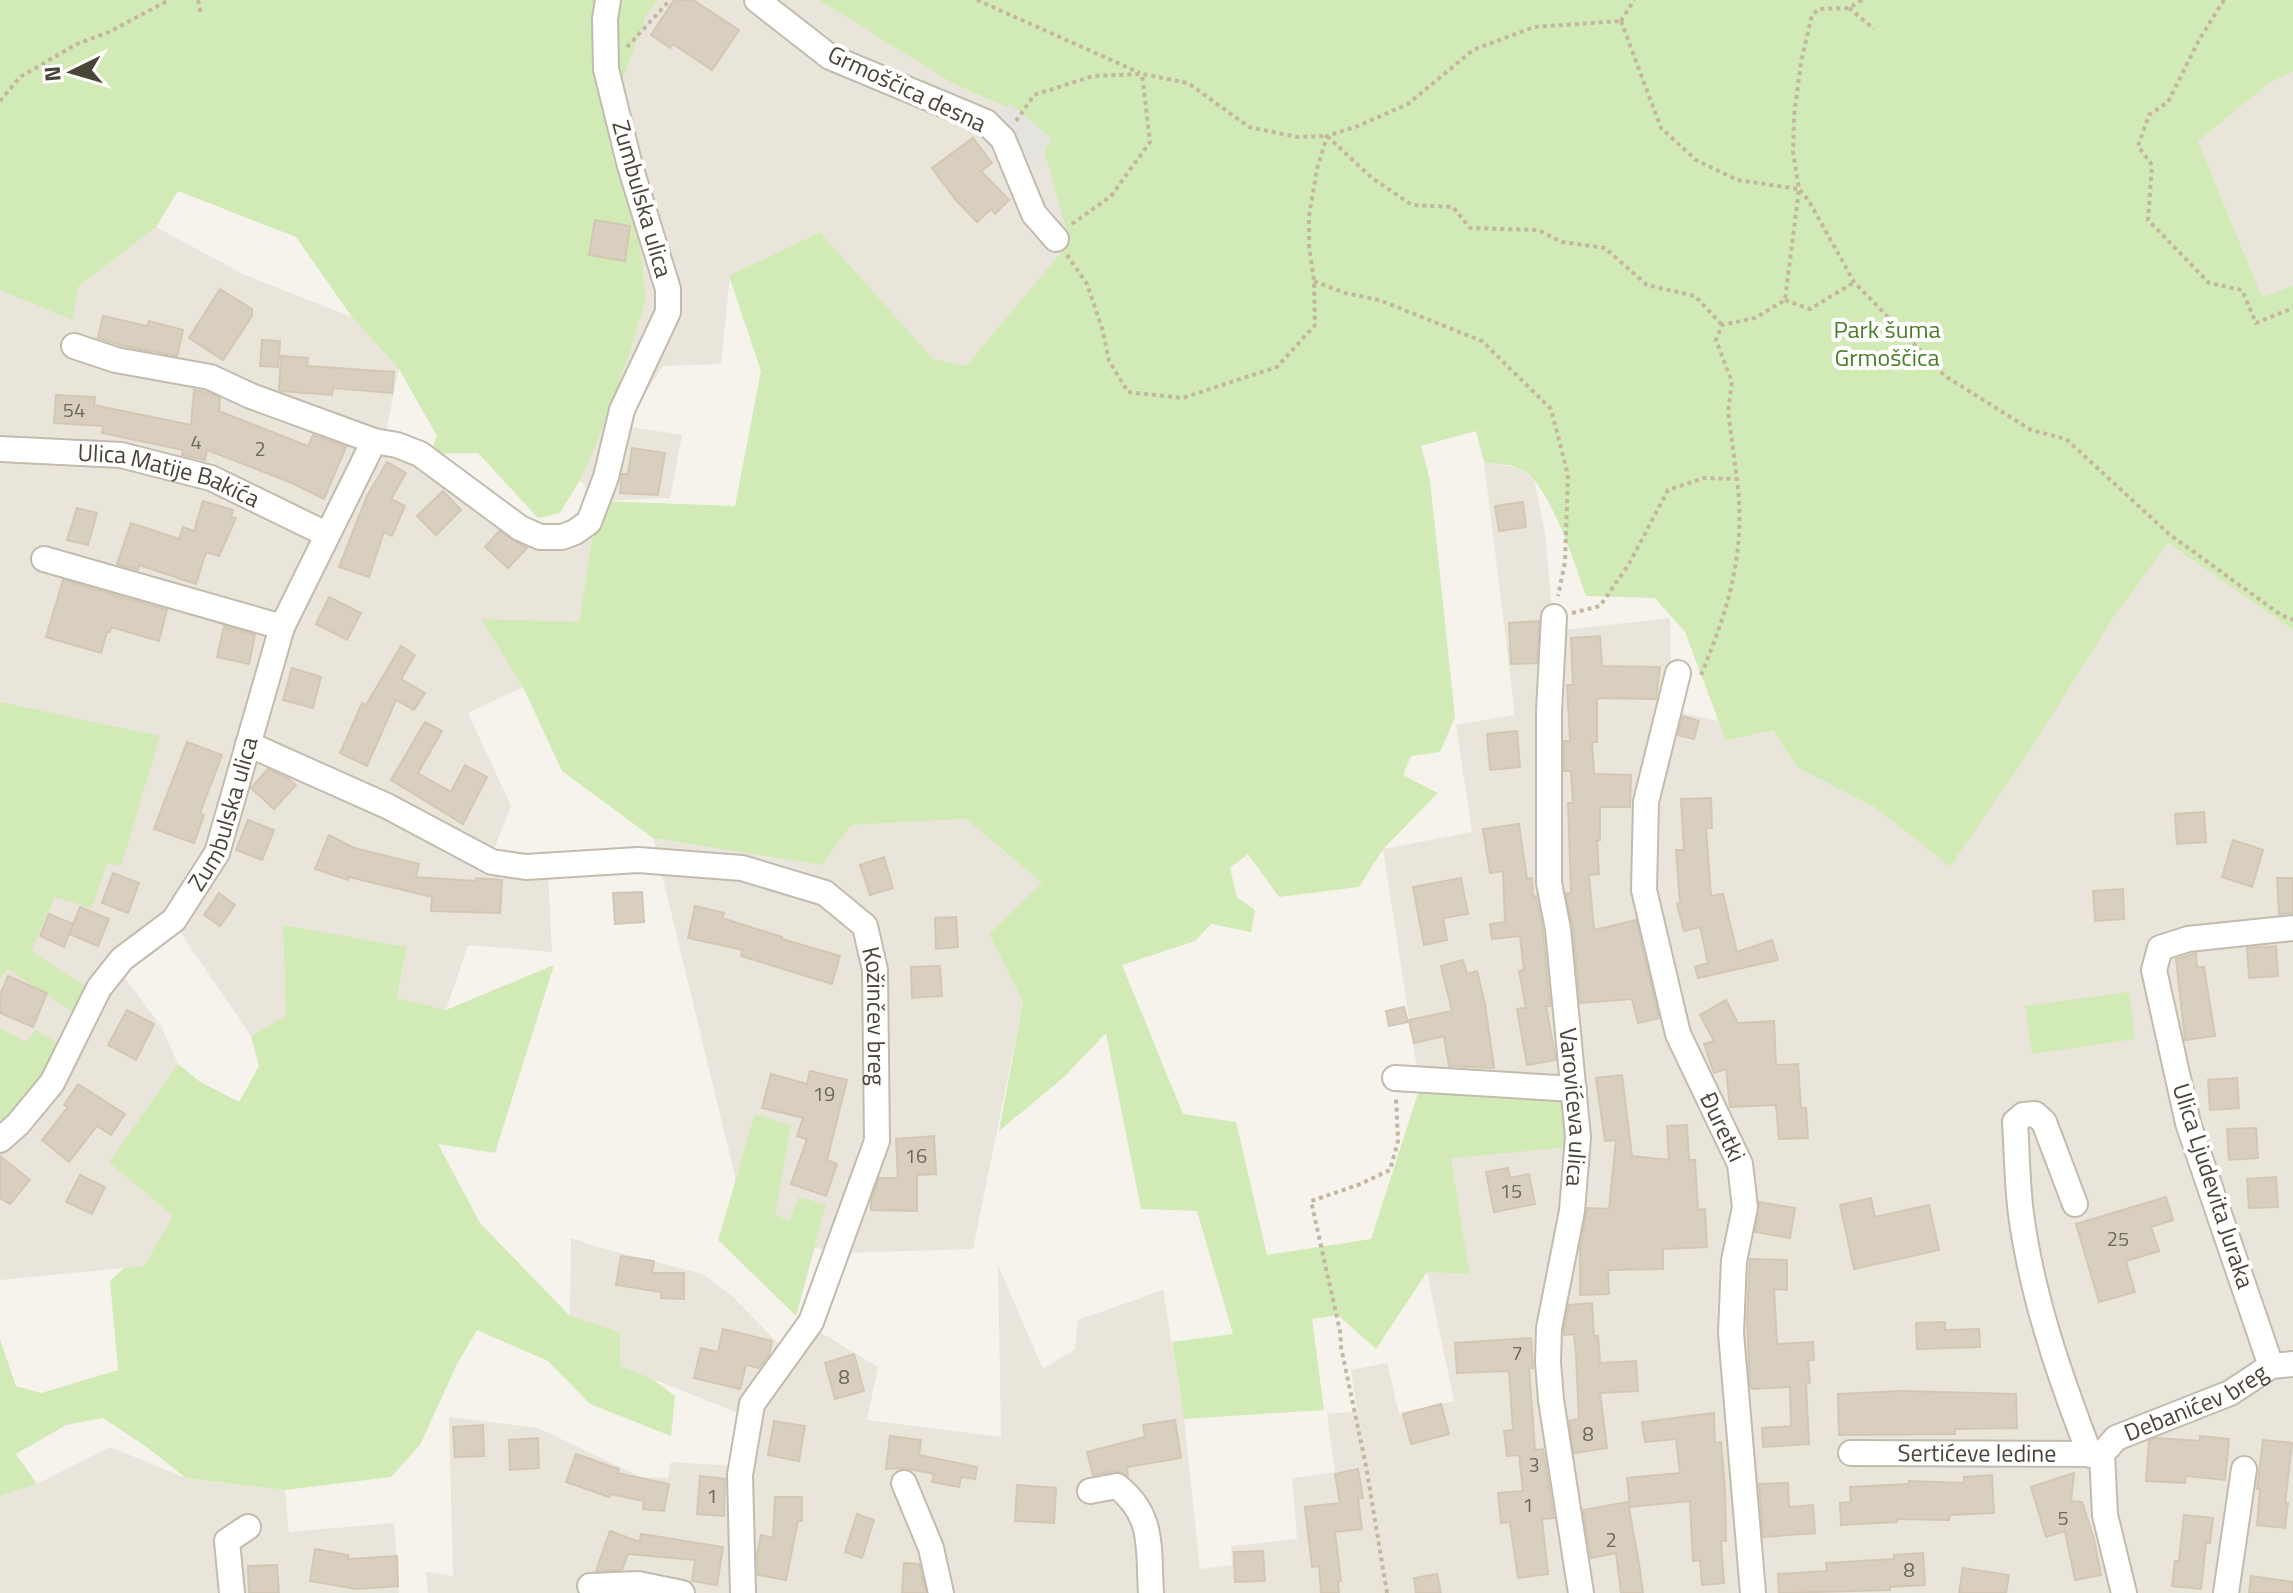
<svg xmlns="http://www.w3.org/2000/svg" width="2293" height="1593" font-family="'Titillium Web',sans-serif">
	<rect width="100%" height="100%" fill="#f6f3ec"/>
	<g fill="#eae5da">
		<polygon points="658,0 819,0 952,83 1011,109 1044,151 1071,242 966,366 933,360 820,232 730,276 721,364 663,366 624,426 682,435 670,498 598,501 580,480 630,352 646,299 617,96 646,16"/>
		<polygon points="2293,72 2293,286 2262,297 2198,141 2271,82"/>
		<polygon points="156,227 247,276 352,317 399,369 382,450 414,457 544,544 594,526 579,622 482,620 523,687 468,713 511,806 485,872 548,871 552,952 468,945 446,1010 397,999 407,948 284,925 286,1017 251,1036 169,916 113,962 161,1026 178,1064 109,1162 174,1216 144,1266 0,1280 0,290 22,297 78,287"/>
		<polygon points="1484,462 1520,468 1534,480 1545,533 1554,631 1670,618 1671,664 1663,708 1721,722 1727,741 1773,730 1797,767 1876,808 1950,867 2029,752 2113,618 2168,543 2293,630 2293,1593 428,1593 426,1572 453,1576 449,1417 538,1428 641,1477 668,1478 671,1462 749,1467 758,1421 620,1366 620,1332 570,1317 571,1238 601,1248 703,1274 731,1295 792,1357 815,1329 878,1367 867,1420 1001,1437 998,1265 1043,1369 1075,1349 1078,1320 1163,1290 1184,1419 1200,1569 1232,1565 1231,1546 1297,1539 1292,1478 1335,1472 1327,1414 1357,1411 1351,1370 1387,1363 1399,1413 1454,1401 1427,1272 1470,1273 1451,1157 1585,1146 1580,1074 1418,1076 1383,849 1472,832 1456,725 1515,715"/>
		<polygon points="966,819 1043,884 989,934 1023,1002 973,1249 845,1253 750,1238 653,838 822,865 851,825"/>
		<polygon points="110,1447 186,1478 285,1490 289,1532 394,1523 399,1593 0,1593 0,1496 37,1484"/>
	</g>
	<g fill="#d2eab5">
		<polygon points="0,0 658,0 646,16 617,96 638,228 646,299 630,352 600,435 580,480 560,513 538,518 478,453 430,454 437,436 399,369 352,317 296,237 178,191 156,227 78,287 73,320 0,290"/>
		<path d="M819 0H2293V72L2271 82 2198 141 2262 297 2293 286V630L2168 543 2113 618 2029 752 1950 867 1876 808 1797 767 1773 730 1726 741 1685 632 1655 598 1586 596C1575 565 1550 484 1521 469 1511 464 1495 464 1484 462L1476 431 1421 446 1430 480 1455 717 1440 752 1411 756 1403 775 1438 793 1383 849 1359 887 1279 897 1248 854 1230 868 1237 897 1255 910 1251 932 1211 924 1195 941 1122 965 1183 1114 1236 1122 1267 1255 1371 1239 1420 1087 1561 1093 1571 1147 1451 1158 1470 1274 1427 1272 1376 1349 1338 1315 1312 1319 1324 1410 1184 1419 1172 1342 1233 1334 1197 1211 1141 1209 1106 1033 1063 1078 999 1131 1023 1002 989 934 1042 883 966 819 851 825 822 865 653 838 562 771 523 687 481 619 579 622 598 501 735 506 761 371 729 276 820 232 933 359 966 366 1070 242 1044 151 1011 109 952 83Z"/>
		<polygon points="0,702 160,736 121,866 107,863 92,908 55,897 31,951 88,988 74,1013 8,969 0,980"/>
		<polygon points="283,925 407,947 397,998 446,1010 554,965 495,1153 438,1144 480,1223 570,1316 620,1332 620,1366 651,1378 675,1396 671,1436 590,1404 548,1361 477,1330 457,1364 420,1445 391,1477 285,1490 186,1478 148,1448 103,1418 66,1425 16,1454 37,1484 0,1496 0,1339 16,1386 41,1393 118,1370 110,1281 124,1268 144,1266 173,1216 109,1162 178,1064 199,1081 239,1102 259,1066 251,1036 286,1016"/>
		<polygon points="2129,992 2135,1039 2032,1054 2025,1006"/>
		<polygon points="0,1028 26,1042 36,1030 54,1041 57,1049 28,1098 0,1121"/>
		<polygon points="755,1114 791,1125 775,1214 789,1221 799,1197 826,1205 796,1316 718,1240"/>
	</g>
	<polygon fill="#e5e3e0" points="1011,104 1052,139 1032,165 990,114"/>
	<g fill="#d8cfc1" stroke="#d3c7b4" stroke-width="2">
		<polygon points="674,0 693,0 739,30 712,70 673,44 670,48 651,35"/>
		<polygon points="973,138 992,163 981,171 1009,200 995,214 991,209 977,222 955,199 932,168"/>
		<polygon points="595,220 630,226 625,261 589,255"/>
		<polygon points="220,289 252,309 252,316 223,360 189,338"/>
		<polygon points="103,316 147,326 149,321 183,330 177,356 120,345 98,338"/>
		<polygon points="262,340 280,341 278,367 260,366"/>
		<polygon points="281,356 308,358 307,366 394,372 392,393 333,388 332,395 282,391 279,390"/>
		<polygon points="194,390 206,392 220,398 219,411 308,446 313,435 346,447 324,499 292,483 207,450 205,460 182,455 183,450 102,433 103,426 54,423 56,395 95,397 94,405 191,425"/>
		<polygon points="632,448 665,453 658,495 620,493 622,474 628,474"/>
		<polygon points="387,462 406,473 391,499 405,506 392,536 384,532 369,577 339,567 367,496"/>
		<polygon points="443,491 461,510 436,535 417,516"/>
		<polygon points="203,501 233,510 231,517 236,518 219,556 206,552 196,584 139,565 138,570 117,564 131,523 179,539 183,527 194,531"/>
		<polygon points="1523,502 1526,527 1499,531 1495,506"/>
		<polygon points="77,508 97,513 88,545 67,540"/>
		<polygon points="499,531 527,548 508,568 485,547"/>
		<polygon points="63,580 167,610 159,641 111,627 110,632 107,632 101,653 46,637"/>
		<polygon points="329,597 361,613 347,640 316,624"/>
		<polygon points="1539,621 1537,663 1511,664 1509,623"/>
		<polygon points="224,626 255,635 249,664 217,657"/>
		<polygon points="1600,636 1602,666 1660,667 1656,699 1597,698 1597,742 1592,742 1594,774 1631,775 1630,807 1600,807 1600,840 1597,840 1599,874 1589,875 1594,930 1636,920 1659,1018 1638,1023 1632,999 1580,1003 1573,928 1566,894 1571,893 1568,803 1573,803 1571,771 1564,771 1564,741 1570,741 1567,685 1573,685 1571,638"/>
		<polygon points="401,646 415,655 401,679 425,693 414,710 396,700 367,766 340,753 362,703 366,705"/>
		<polygon points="292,668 321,677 313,708 283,700"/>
		<polygon points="1683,716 1699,721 1694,739 1678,735"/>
		<polygon points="425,722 442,731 418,773 451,792 465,765 487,777 463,824 391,780"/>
		<polygon points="1517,731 1520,767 1490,770 1487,734"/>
		<polygon points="187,742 222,755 200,813 204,815 194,843 154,829"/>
		<polygon points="268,769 289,779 296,785 274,809 251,788"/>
		<polygon points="1711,798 1712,828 1706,828 1711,896 1723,894 1737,952 1772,940 1778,960 1698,978 1695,967 1708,963 1700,927 1684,931 1677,904 1680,903 1676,850 1684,850 1681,799"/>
		<polygon points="2204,812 2206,842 2177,844 2175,814"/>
		<polygon points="248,820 274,830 262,860 236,850"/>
		<polygon points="1519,824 1527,879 1532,878 1533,897 1536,896 1543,931 1550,1006 1546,1006 1556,1060 1527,1065 1517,1009 1526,1008 1519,971 1524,970 1520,936 1492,939 1490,924 1505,922 1503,871 1490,873 1483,829"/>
		<polygon points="329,835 354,848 419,864 416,877 476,881 476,878 502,880 500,913 431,911 432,897 349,877 348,880 315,869"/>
		<polygon points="2233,840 2263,850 2252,887 2222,877"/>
		<polygon points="884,857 893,888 870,895 860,865"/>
		<polygon points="113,873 139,883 128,913 102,903"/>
		<polygon points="1461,878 1468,914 1443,918 1447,940 1424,945 1413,887"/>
		<polygon points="2277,878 2293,878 2293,913 2279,914"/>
		<polygon points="2123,889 2124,919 2095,921 2093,891"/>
		<polygon points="642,892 644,922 615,924 613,893"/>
		<polygon points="219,893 235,905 220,926 204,915"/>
		<polygon points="695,906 724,913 722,918 782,937 782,939 840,956 832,984 741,956 743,950 688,938"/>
		<polygon points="80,907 109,919 98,946 69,934"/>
		<polygon points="49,914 73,924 64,947 40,936"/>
		<polygon points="956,917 958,947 936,949 935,918"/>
		<polygon points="2276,946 2278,976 2249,978 2247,948"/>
		<polygon points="2196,953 2197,967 2204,967 2215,1036 2185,1040 2176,959"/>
		<polygon points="1463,960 1467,974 1477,971 1485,1004 1494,1068 1449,1066 1444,1036 1414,1043 1409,1020 1452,1011 1441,966"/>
		<polygon points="940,966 942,996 912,998 911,967"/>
		<polygon points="8,976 47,993 33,1027 0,1013 0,995"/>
		<polygon points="1726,1000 1738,1023 1774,1021 1776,1065 1798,1064 1801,1108 1806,1108 1808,1138 1779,1139 1776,1105 1730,1107 1726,1069 1714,1073 1704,1044 1714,1041 1700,1015"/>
		<polygon points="1404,1007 1408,1022 1389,1026 1386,1011"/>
		<polygon points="127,1010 154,1024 136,1060 108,1045"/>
		<polygon points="810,1071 847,1080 827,1160 837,1164 826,1196 791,1184 807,1139 797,1136 803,1118 762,1108 771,1074 807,1084"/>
		<polygon points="1622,1075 1632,1156 1669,1160 1667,1126 1687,1125 1689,1160 1695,1160 1698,1210 1705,1209 1707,1247 1663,1249 1663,1269 1608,1270 1609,1294 1580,1295 1580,1249 1587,1208 1609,1209 1616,1140 1605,1141 1596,1078"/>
		<polygon points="2237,1078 2239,1108 2210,1110 2208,1080"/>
		<polygon points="78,1084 125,1114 111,1135 97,1126 69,1162 42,1140 68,1107 64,1105"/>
		<polygon points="2256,1128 2258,1158 2229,1160 2227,1129"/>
		<polygon points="934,1136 936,1174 917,1175 917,1211 871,1210 871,1201 879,1178 898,1178 896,1139"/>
		<polygon points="0,1156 30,1180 10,1204 0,1198"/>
		<polygon points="1508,1168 1510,1178 1529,1174 1535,1204 1494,1212 1486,1172"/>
		<polygon points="80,1175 105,1187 92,1214 66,1202"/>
		<polygon points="2276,1177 2278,1207 2249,1208 2247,1179"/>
		<polygon points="2166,1197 2173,1220 2151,1227 2159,1251 2126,1261 2135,1292 2099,1302 2076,1224"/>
		<polygon points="1871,1198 1875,1217 1929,1205 1939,1250 1854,1269 1840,1205"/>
		<polygon points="1759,1202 1795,1208 1790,1238 1755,1232"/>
		<polygon points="621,1256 654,1261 652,1273 684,1273 684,1299 661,1298 661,1292 616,1285"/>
		<polygon points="1750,1259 1787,1260 1787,1290 1774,1289 1777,1344 1813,1342 1814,1360 1808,1361 1810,1383 1806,1384 1809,1444 1763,1447 1762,1428 1791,1426 1790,1387 1752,1389 1750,1385 1747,1318"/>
		<polygon points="1592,1303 1594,1336 1598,1336 1600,1363 1636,1361 1638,1391 1600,1393 1607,1448 1574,1453 1569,1421 1579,1419 1576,1356 1574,1334 1564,1335 1564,1329 1569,1305"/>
		<polygon points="1945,1322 1945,1330 1979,1329 1980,1347 1917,1349 1916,1323"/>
		<polygon points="723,1329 772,1341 769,1355 759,1368 746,1365 740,1389 694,1378 701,1348 718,1352"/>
		<polygon points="1531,1338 1533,1368 1529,1368 1535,1450 1543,1449 1554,1518 1542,1519 1548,1574 1518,1578 1510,1522 1501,1523 1498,1493 1523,1491 1519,1455 1507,1456 1504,1431 1513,1430 1509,1371 1457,1373 1455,1343"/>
		<polygon points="854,1354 864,1391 835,1399 825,1363"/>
		<polygon points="1902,1391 2016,1394 2017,1428 1955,1429 1955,1434 1839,1435 1838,1394"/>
		<polygon points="1441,1404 1449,1434 1411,1444 1403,1414"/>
		<polygon points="1714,1413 1715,1443 1721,1442 1725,1488 1726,1541 1721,1541 1724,1583 1702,1585 1700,1560 1693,1561 1690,1501 1630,1507 1627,1478 1680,1473 1676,1439 1645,1442 1642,1422"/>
		<polygon points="1175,1420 1181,1458 1127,1467 1128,1476 1115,1471 1093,1475 1087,1452 1145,1437 1143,1425"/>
		<polygon points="774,1421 805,1426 799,1461 768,1455"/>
		<polygon points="483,1425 484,1456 455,1457 453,1427"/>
		<polygon points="890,1436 921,1440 919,1455 977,1467 975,1479 961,1477 959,1487 932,1482 934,1474 905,1468 886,1469"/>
		<polygon points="2200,1436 2229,1439 2225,1480 2186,1476 2185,1483 2146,1481 2149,1441 2156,1438 2200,1441"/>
		<polygon points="538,1438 539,1468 510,1470 509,1440"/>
		<polygon points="2263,1440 2292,1443 2285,1503 2288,1503 2285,1528 2257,1525 2260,1489 2257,1489"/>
		<polygon points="576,1454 619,1469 617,1473 669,1484 664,1511 643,1509 644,1501 610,1494 609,1497 566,1482"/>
		<polygon points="1358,1469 1363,1498 1358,1499 1362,1529 1335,1532 1341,1581 1338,1581 1339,1593 1321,1593 1319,1566 1312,1567 1305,1507 1340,1503 1335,1474"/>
		<polygon points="2074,1473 2071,1501 2082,1502 2094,1539 2101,1575 2075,1580 2065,1531 2046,1537 2031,1487"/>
		<polygon points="1992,1475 1994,1513 1950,1515 1949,1520 1897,1519 1897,1522 1841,1525 1840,1503 1851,1502 1850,1487 1908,1484 1909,1481 1964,1483 1964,1477"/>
		<polygon points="700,1476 725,1479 724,1516 697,1514"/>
		<polygon points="1788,1483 1789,1507 1813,1505 1815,1533 1763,1537 1759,1484"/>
		<polygon points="1017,1485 1056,1488 1054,1523 1015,1521"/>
		<polygon points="775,1497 802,1497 802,1521 798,1521 786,1580 758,1575 757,1555 761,1535 773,1538"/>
		<polygon points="1628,1502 1640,1570 1643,1593 1621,1593 1616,1553 1591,1558 1583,1510"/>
		<polygon points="857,1514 874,1520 862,1558 845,1552"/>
		<polygon points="2184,1515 2213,1518 2210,1543 2206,1543 2201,1589 2172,1586 2175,1561 2179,1561"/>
		<polygon points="610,1531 640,1542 641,1534 723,1547 717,1585 692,1581 695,1560 628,1554 622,1570 596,1571"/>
		<polygon points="315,1549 348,1555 348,1559 397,1556 398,1586 356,1589 310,1581"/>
		<polygon points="1263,1551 1265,1581 1235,1582 1234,1552"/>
		<polygon points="1923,1553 1925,1585 1890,1587 1890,1590 1779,1593 1778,1574 1827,1571 1826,1563 1894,1559 1894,1555"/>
		<polygon points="904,1563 919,1564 926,1593 902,1593"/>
		<polygon points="277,1565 279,1593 249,1593 248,1566"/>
		<polygon points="1963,1568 2009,1575 2006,1593 1959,1593"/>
		<polygon points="1437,1574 1441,1593 1416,1593 1414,1578"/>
		<polygon points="2251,1576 2293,1582 2293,1593 2249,1593"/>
	</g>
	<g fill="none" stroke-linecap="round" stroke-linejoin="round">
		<defs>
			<g id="minor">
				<polyline points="757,0 830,57 986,122 1003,139 1034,214 1056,239"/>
				<polyline points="74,346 116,360 210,377 251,396 374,441 397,445 420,454 520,528 540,537 562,537 575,532 589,522 606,477 622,410 668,312 668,289 630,166 606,69 605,19 608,0"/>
				<path id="s1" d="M0 449 121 455 211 478 326 534"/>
				<polyline points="44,559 282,627"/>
				<path id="s2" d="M1554 617 1549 711V883L1558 929 1578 1137 1572 1211 1549 1328 1548 1362 1551 1400 1581 1593"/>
				<path id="s3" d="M1678 673 1646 802 1644 890 1678 1034 1740 1164 1745 1207 1734 1261 1731 1333 1753 1593"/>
				<path id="s4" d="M248 744 387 806 492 862 526 867 638 860 742 868 825 893 865 926 875 970 877 1141 811 1322 752 1404 740 1475 743 1593"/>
				<polyline points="1395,1078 1574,1089"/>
				<path id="s5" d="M0 1140 18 1124 52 1083 99 988 122 959 174 920 217 853 282 627 374 441"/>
				<path d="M2075 1204 2044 1122 2035 1114 2023 1115 2015 1122C2017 1152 2017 1183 2021 1214 2032 1297 2060 1377 2090 1455"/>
				<polyline points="2271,1366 2188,1123 2154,970 2160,948 2188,939 2293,928"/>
				<path id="s6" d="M1851 1453 2102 1454"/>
				<polyline points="904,1483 931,1548 941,1593"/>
				<path d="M1090 1491 1117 1486C1155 1516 1148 1548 1151 1593"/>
				<polyline points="590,1586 638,1584 682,1593"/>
				<polyline points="232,1593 227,1541 248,1527"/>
				<path id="s7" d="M2124 1593 2105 1515 2102 1454 2116 1438 2230 1393 2271 1366 2293 1364"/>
				<polyline points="2226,1593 2244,1469"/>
			</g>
		</defs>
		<use href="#minor" stroke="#c2bbae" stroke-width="28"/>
		<g stroke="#c4b79f" stroke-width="4" stroke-dasharray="4 4" stroke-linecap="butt">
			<polyline points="198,0 201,14"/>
			<polyline points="977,0 1140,73"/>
			<polyline points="1862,0 1849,8 1819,9 1812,15 1801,62 1794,116 1793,152 1799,189 1809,201 1854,282 1945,376 2031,430 2066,439 2169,534 2281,615 2293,620"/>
			<polyline points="2224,0 2199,40 2168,102 2149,115 2138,146 2152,165 2148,220 2209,283 2242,290 2256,323 2293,308"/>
			<polyline points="1849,8 1874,29"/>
			<polyline points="1621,21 1661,128 1696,160 1737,180 1799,189 1785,300"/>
			<polyline points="1621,21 1634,0"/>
			<polyline points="627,47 670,0"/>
			<polyline points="0,101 20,77 77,44 109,32 169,0"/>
			<polyline points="1016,121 1034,95 1093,76 1142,74 1188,83 1249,127 1297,137 1327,136 1372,178 1412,205 1453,207 1470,228 1538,230 1562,242 1605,248 1647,285 1695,296 1722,325"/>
			<polyline points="1072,224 1111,196 1150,142 1142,74"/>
			<polyline points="1067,255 1087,284 1102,328 1109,361 1128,392 1183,398 1277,367 1315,325 1314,281 1309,246 1309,216 1317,169 1327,136 1358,126 1408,104 1473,50 1534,27 1621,21"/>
			<polyline points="1314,281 1345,293 1379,300 1482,341 1551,409 1568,475 1565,562 1558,596"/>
			<polyline points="1785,300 1810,309 1853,283"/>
			<polyline points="1572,613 1600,606 1629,564 1668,490 1704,478 1737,479 1728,411 1732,382 1716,340 1722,325 1755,318 1785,300"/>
			<path d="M1701 675C1729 607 1746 553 1737 479"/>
			<polyline points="1387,1593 1366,1466 1341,1347 1340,1331 1311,1201 1358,1185 1390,1170 1398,1141 1396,1098"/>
		</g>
		<use href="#minor" stroke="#fff" stroke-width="24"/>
	</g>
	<g text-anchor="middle" stroke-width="8" stroke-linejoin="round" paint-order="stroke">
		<g font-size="20" fill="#6e675b">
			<text x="74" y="417">54</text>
			<text x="196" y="449">4</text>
			<text x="260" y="456">2</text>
			<text x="824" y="1101">19</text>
			<text x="916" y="1163">16</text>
			<text x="1511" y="1198">15</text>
			<text x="2118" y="1246">25</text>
			<text x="1517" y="1360">7</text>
			<text x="844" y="1384">8</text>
			<text x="1588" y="1441">8</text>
			<text x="1534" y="1472">3</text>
			<text x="712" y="1503">1</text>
			<text x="1528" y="1512">1</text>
			<text x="2063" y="1525">5</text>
			<text x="1611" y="1547">2</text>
			<text x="1909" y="1577">8</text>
		</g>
		<g font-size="24" fill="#4b4439" stroke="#fff">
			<text transform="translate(907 89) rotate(25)" y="8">Grmoščica desna</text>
			<text transform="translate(642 199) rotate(74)" y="8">Zumbulska ulica</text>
			<text dy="8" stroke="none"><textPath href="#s1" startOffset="172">Ulica Matije Bakića</textPath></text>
			<text dy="8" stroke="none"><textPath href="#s5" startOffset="404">Zumbulska ulica</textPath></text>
			<text dy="8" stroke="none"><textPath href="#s4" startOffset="752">Kožinčev breg</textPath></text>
			<text dy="8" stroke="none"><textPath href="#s2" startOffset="492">Varovićeva ulica</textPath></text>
			<text dy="8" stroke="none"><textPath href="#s3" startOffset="472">Đuretki</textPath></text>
			<text transform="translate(2213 1186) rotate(72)" y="8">Ulica Ljudevita Juraka</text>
			<text dy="8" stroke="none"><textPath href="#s7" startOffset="250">Debanićev breg</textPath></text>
			<text dy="8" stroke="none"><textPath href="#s6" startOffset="126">Sertićeve ledine</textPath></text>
		</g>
		<g font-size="24" fill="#4a7f2a" stroke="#fff">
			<text x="1887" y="338">Park šuma<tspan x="1887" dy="28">Grmoščica</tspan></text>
		</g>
	</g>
	<g transform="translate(72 72) rotate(265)" stroke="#ffffff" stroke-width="6" paint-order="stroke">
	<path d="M0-6L14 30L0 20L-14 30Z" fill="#4b4439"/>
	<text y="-12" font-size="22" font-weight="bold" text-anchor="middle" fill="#4b4439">N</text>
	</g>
</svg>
